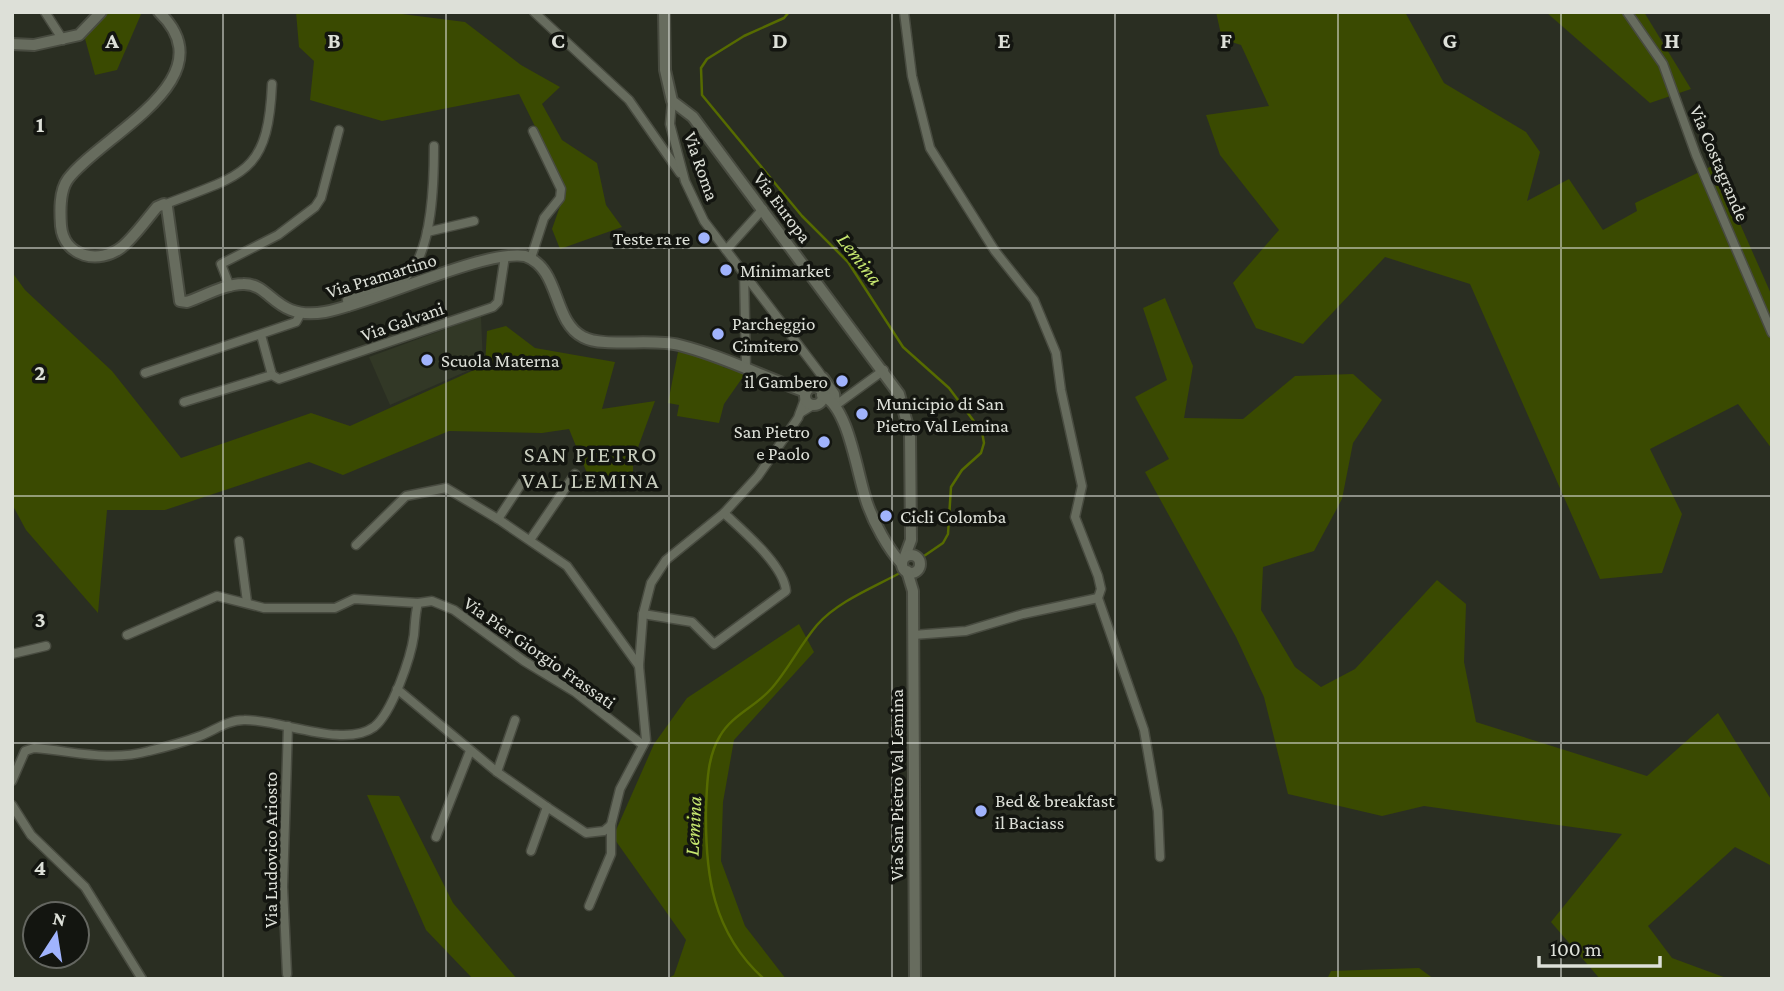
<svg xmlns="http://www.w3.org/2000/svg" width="1784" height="991" font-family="'Crimson Pro',serif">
	<rect width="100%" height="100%" fill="#2a2e22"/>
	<polygon fill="#323826" points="481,316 483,364 390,405 369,357"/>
	<g fill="#3a4a01">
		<polygon points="106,12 142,12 117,70 95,75 84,35"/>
		<polygon points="296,12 386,12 465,22 521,65 560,87 542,104 562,140 597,163 606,205 622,227 560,249 552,229 566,189 519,94 382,121 310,100 314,61 299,47"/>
		<polygon points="1216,12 1405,12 1444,83 1526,132 1540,152 1527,201 1569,179 1603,230 1637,211 1635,203 1714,165 1772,296 1772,449 1738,404 1650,449 1682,514 1662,573 1600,579 1470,284 1385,257 1303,344 1256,328 1233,283 1279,230 1220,155 1206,115 1269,106 1241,45 1222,39"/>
		<polygon points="1546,12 1644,12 1691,89 1650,103"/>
		<polygon points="12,272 25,290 112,371 181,458 311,413 350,426 485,365 487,331 506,326 535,348 615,362 602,409 655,401 633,461 633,486 589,478 569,429 542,433 449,431 343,475 309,462 165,510 107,510 98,613 26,530 12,504"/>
		<polygon points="1165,298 1193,366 1184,418 1243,419 1295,376 1353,374 1382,400 1353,443 1342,499 1314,551 1263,567 1261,610 1295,667 1321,687 1355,669 1437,580 1466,604 1464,662 1476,722 1647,776 1718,713 1772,801 1772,866 1735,847 1648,926 1672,958 1729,979 1600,979 1551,922 1622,834 1424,806 1382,816 1288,794 1264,697 1236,637 1145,472 1169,459 1135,397 1167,380 1143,308"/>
		<polygon points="678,352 723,362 723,367 745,374 724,404 719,423 677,416 679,405 668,403"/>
		<polygon points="799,624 814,652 734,740 723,802 721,861 745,926 786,979 667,979 674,975 686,940 613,837 654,744 687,698"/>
		<polygon points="367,795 399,796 453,903 517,979 473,979 426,930"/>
		<polygon points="1419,968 1434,979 1327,979 1331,971"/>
	</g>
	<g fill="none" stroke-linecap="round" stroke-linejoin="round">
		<g stroke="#566b00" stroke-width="2.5">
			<polyline points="789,12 784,18 744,36 707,59 701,68 702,95 802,216 848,262 903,347 949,388 982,432 984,443 981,453 962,470 951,487 948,534 943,543 924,556"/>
			<path d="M764 979C712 932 705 874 706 809 707 785 707 757 720 736 732 715 755 707 771 689 788 670 800 645 817 625 837 602 872 588 898 574"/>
		</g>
		<defs>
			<g id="street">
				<polyline points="45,12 63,40"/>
				<polyline points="534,12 629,100 680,173"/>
				<polyline points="904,12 912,76 930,148 995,251 1034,300 1056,353 1061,390 1082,486 1075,517 1098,576 1101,589 1098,598 1144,730 1158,811 1160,857"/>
				<polyline points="1627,12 1663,64 1696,155 1772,333"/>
				<polyline points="672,101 670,124 685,181 704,221 819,372 823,378 818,388"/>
				<path d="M166 204C243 174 268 175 272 84"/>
				<polyline points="427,232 474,221"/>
				<polyline points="726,250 763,209"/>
				<polyline points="531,258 544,218 560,198 561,189 533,131"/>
				<polyline points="744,272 746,369"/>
				<polyline points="230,287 221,264 278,235 315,207 321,198 339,130"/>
				<path d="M348 307 347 300C364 294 394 289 407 276 433 251 434 180 434 146"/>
				<polyline points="261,335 272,375"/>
				<polyline points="145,373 296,322 301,313"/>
				<polyline points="272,375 279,379 493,307 498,302 505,256"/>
				<polyline points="184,402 272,375"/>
				<polyline points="836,405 884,370"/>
				<polyline points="800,413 813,405"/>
				<polyline points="498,519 523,481"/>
				<polyline points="530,540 575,474"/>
				<polyline points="239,541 247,602"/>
				<polyline points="356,545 406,496 446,488 498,519 567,566 639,666"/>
				<path d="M643 614 692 622 714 644 786 591C784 565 743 531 724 513"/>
				<polyline points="127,635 217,596 264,608 335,608 354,599 418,603"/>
				<polyline points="913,635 966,631 1023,614 1098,598"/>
				<polyline points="12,654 46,646"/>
				<polyline points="397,689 497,772 547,807 586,833 604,831 611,825 620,789 646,740 639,666 643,614 651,583 666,560 724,513 758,476 798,418 805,399"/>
				<polyline points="497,772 515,720"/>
				<path d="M12 781 25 751 34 748C73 751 109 762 149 751 166 747 184 742 200 736 215 730 228 720 244 720 280 719 344 749 374 727 392 713 411 657 414 635 415 624 415 614 418 603L432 601 454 610 524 661 575 692 643 745"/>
				<polyline points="12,805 31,835 85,887 142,979"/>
				<polyline points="436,837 470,751"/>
				<polyline points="531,851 547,807"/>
				<polyline points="589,906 611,854 611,825"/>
				<polyline points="287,974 283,887 288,726"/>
			</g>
			<g id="secondary">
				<path d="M159 12C229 79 101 135 68 179 59 191 60 212 61 226 64 257 99 265 122 247 135 236 146 220 157 207L164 204 167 207 180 301 187 302C204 296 225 284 243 284 272 283 274 321 325 312 374 303 485 249 525 256 561 269 552 321 583 337 603 348 652 338 679 345 723 356 763 377 806 392"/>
				<polyline points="664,12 665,70 672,101 693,117 899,394 910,434 911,540 905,556"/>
				<polyline points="12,44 34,45 79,35 101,12"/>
				<polyline points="823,378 834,394 835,403"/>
				<circle cx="814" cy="396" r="9"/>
				<path d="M822 395C849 406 857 475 867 503 874 523 888 549 902 564"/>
				<circle cx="911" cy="564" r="9"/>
				<polyline points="907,571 913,591 915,979"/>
			</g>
		</defs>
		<use href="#street" stroke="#484b40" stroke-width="11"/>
		<use href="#secondary" stroke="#484b40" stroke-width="14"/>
		<use href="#street" stroke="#676c5e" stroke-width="8"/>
		<use href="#secondary" stroke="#676c5e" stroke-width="10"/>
	</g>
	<path fill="none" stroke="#dde0d8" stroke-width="2" stroke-opacity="0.55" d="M223 12V979M446 12V979M669 12V979M892 12V979M1115 12V979M1338 12V979M1561 12V979M12 248H1772M12 496H1772M12 743H1772"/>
	<g fill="#a0b3fd" stroke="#131510" stroke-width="2.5">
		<circle cx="704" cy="238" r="7"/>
		<circle cx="726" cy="270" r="7"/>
		<circle cx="718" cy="334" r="7"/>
		<circle cx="427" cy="360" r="7"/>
		<circle cx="842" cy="381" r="7"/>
		<circle cx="862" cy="414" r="7"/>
		<circle cx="824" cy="442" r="7"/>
		<circle cx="886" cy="516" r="7"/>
		<circle cx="981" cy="811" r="7"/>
	</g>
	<g text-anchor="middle" stroke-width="7" stroke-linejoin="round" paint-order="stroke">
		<g font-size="19" fill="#dde0d8" stroke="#131510">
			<text transform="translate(1720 163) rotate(67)" y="7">Via Costagrande</text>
			<text transform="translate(702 166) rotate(71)" y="7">Via Roma</text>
			<text transform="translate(783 207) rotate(53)" y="7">Via Europa</text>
			<text transform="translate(381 275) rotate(-17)" y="7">Via Pramartino</text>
			<text transform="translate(402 321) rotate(-19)" y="7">Via Galvani</text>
			<text transform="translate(540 652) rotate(35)" y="7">Via Pier Giorgio Frassati</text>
			<text transform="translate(896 785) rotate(-90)" y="7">Via San Pietro Val Lemina</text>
			<text transform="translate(270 850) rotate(-90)" y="7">Via Ludovico Ariosto</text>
		</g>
		<g font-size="19" fill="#dde0d8" stroke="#131510" text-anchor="start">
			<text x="690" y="245" text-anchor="end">Teste ra re</text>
			<text x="740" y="277">Minimarket</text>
			<text x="732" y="330">Parcheggio<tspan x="732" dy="22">Cimitero</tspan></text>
			<text x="441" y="367">Scuola Materna</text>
			<text x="828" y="388" text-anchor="end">il Gambero</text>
			<text x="876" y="410">Municipio di San<tspan x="876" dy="22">Pietro Val Lemina</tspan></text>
			<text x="810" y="438" text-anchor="end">San Pietro<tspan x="810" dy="22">e Paolo</tspan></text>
			<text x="900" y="523">Cicli Colomba</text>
			<text x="995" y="807">Bed &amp; breakfast<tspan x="995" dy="22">il Baciass</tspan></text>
		</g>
		<g font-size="21" font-style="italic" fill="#c6e76f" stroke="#131510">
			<text transform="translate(860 259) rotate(52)" y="7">Lemina</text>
			<text transform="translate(693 826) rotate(-87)" y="7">Lemina</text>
		</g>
		<g font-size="23" letter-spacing="2" fill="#c7ccbd" stroke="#131510">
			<text x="591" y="462">SAN PIETRO<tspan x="591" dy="26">VAL LEMINA</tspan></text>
		</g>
	</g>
	<g font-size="23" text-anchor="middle" font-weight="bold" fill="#dde0d8" stroke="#131510" stroke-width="7" stroke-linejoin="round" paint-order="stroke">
		<text x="112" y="48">A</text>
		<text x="334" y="48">B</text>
		<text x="558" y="48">C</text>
		<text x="780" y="48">D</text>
		<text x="1004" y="48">E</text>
		<text x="1226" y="48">F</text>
		<text x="1450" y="48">G</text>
		<text x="1672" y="48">H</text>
		<text x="40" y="132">1</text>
		<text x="40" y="380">2</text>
		<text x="40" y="627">3</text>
		<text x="40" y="875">4</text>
	</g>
	<rect width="1784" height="991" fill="none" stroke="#dde0d8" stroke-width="28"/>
	<g transform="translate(56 935) rotate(12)"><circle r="33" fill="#131510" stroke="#646660" stroke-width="2"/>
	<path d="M0-5L12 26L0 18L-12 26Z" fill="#a0b3fd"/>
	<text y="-10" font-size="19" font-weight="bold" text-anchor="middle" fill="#dde0d8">N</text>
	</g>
	<path d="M1539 956v10h121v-10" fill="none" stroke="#dde0d8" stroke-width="3.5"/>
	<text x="1550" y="956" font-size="21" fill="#dde0d8" stroke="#131510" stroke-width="5" paint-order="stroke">100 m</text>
</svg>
